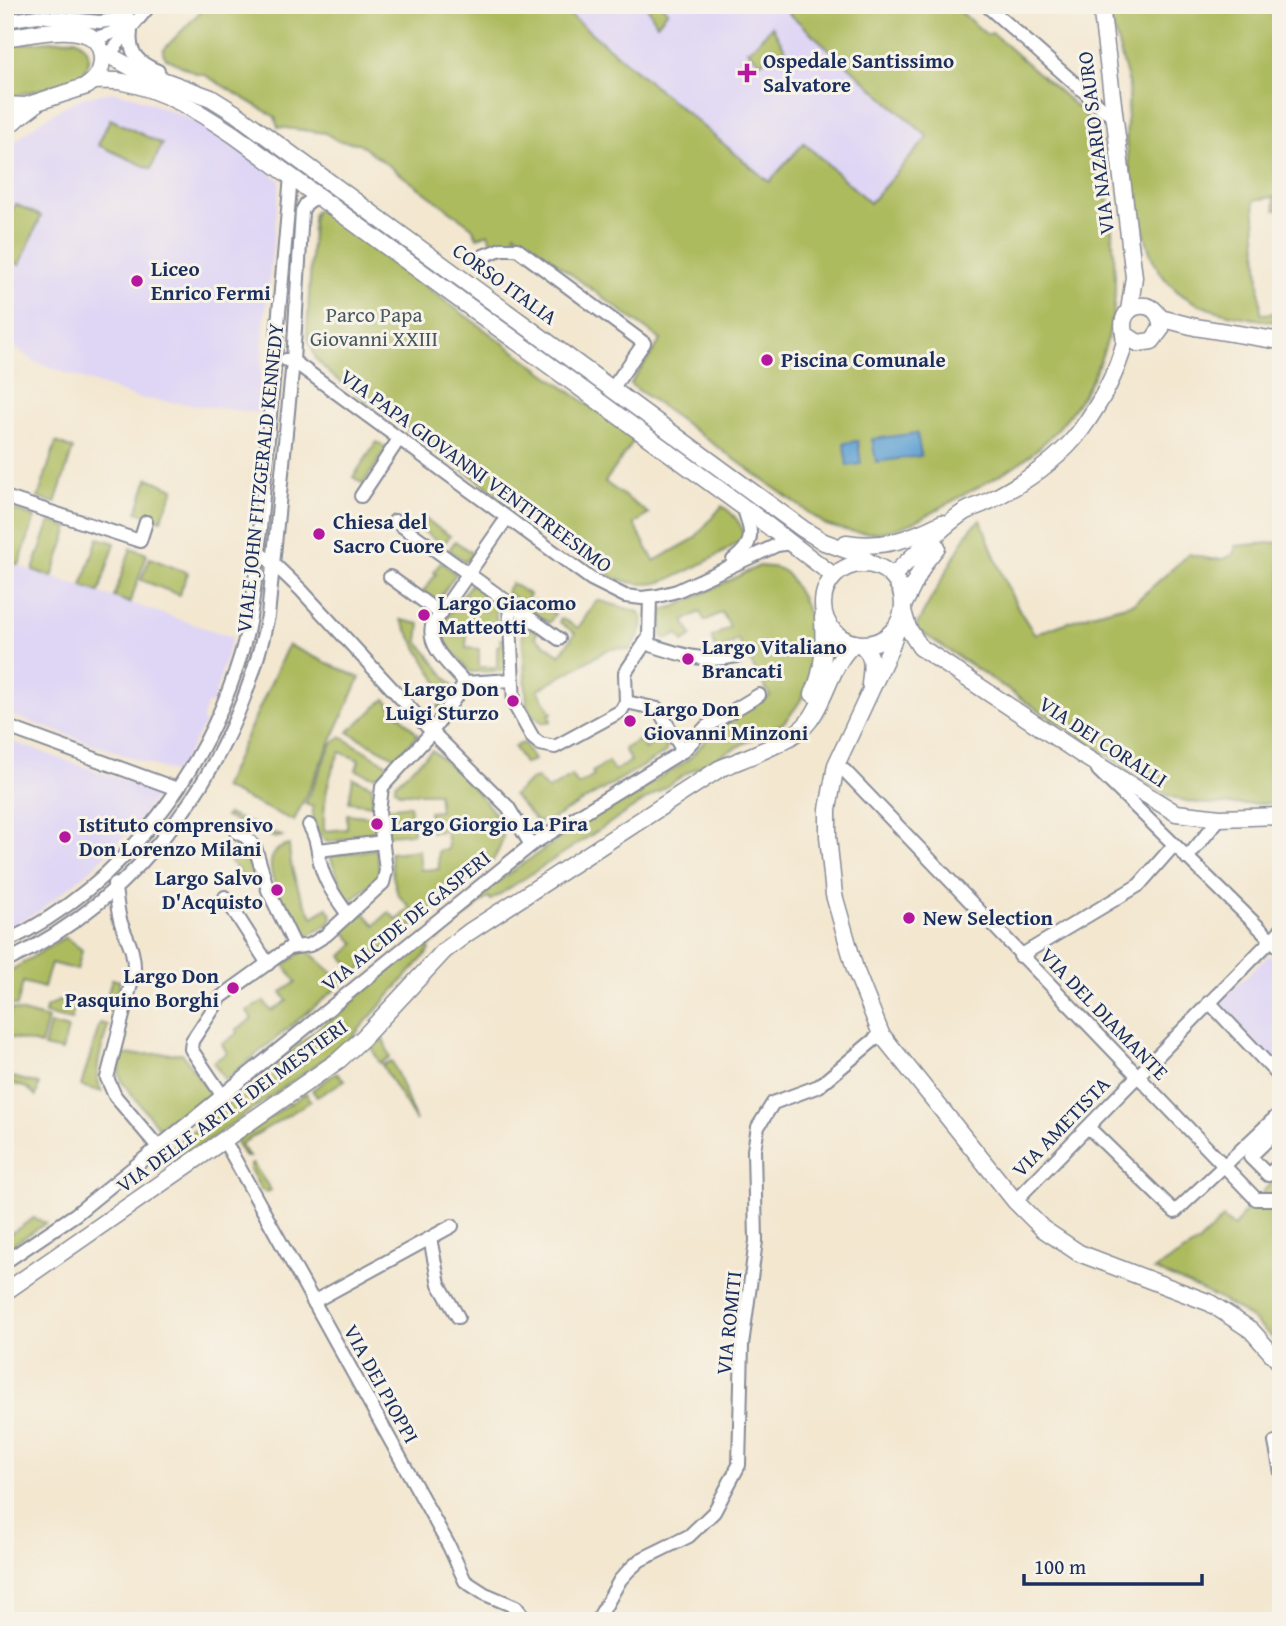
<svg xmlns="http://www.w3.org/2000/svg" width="1286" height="1626" font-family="'Gentium Book Plus',serif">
	<rect width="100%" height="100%" fill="#f7f3e8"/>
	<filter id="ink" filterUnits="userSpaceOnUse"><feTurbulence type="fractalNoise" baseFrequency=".0143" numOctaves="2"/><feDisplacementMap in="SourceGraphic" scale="14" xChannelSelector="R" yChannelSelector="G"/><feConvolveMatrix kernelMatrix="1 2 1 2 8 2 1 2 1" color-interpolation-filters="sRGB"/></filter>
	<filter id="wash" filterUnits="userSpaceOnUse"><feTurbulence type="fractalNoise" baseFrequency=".00686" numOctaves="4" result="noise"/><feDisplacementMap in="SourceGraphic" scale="28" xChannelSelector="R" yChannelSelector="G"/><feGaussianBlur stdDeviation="1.57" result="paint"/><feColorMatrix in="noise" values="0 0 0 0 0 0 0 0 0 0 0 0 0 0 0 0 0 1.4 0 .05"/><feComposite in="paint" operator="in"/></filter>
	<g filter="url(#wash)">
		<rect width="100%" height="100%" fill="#f3e7d0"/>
		<g fill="#dfd5f5">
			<polygon points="558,5 779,5 928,137 870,203 804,143 769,183"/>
			<polygon points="114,92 136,97 186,117 221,138 280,180 265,315 258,413 137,398 35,362 5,340 5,150 35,125 65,106 84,97"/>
			<polygon points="5,561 232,637 212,704 207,704 202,720 205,723 178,769 172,772 5,713"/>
			<polygon points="5,739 153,791 155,797 134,827 88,872 39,911 5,929"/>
			<polygon points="1269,955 1281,967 1281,1068 1218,1003"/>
		</g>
		<g fill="#adbb5e" stroke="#64755e" stroke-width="2">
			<polygon points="22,5 129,5 109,15 38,7 14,9"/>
			<path d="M207 5H558L769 182 804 143 870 203 928 137 784 9 788 5H953L987 35 992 33 1084 113 1100 140 1104 156C1108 198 1115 241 1115 284 1116 342 1087 401 1046 441 1021 466 987 482 956 499 908 526 883 544 826 525L630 384 661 340 515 233 514 242H491L488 233 477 238 472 227 358 143 338 141 325 133 278 127 275 117 203 74H197L166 58 163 53 164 49Z"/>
			<polygon points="646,5 661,5 668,11 657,24"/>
			<path d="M1107 5H1281V209L1275 210 1274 197 1254 200 1261 314 1281 313V323C1228 314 1175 312 1151 255 1147 245 1145 233 1142 223L1137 220 1126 143 1129 84Z"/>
			<polygon points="772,26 785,49 760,62 747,50 756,44"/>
			<path d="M75 39C95 49 91 67 76 80L10 97 5 96V45Z"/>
			<polygon points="110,119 162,144 151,169 98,145"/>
			<polygon points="15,204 41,216 20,265 5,258 5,227"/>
			<path d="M318 210 323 212 635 439 605 482 649 514 634 524 654 561 694 539 722 506C734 514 742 523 744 537 732 550 675 579 657 583 642 586 628 582 614 578L330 374 316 359 307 334 313 220 314 212Z"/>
			<polygon points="56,442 73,449 55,503 38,498"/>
			<polygon points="377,442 387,448 363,484 353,477"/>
			<polygon points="148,478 174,489 161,520 137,512"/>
			<polygon points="5,507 35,517 19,565 5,561"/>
			<polygon points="422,517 450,536 443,545 416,526"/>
			<path d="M981 520C997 561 1008 598 1035 634L1091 614 1134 603 1189 554C1206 558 1221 564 1235 553V546L1281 542V803C1243 803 1200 810 1165 794L915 628 967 534 974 525Z"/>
			<polygon points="50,521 69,528 52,577 33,570"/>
			<polygon points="98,538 115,543 99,592 82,586"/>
			<polygon points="455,541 472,553 466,562 449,550"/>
			<polygon points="131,548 147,554 130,603 114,597"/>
			<polygon points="150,558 188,573 179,595 141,580"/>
			<polygon points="441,562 456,574 436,603 422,593 436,574 434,572"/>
			<path d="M759 566C768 567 777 566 785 572 790 576 793 584 797 590 811 614 822 643 813 672 808 691 796 709 783 723L687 773 491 900 488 897 428 948 430 950 346 1044 180 1160 172 1148 501 879 579 825 679 766 690 758 713 732 770 696 738 640 718 651 711 638 730 627 722 612 705 621 700 612 684 621 692 636 683 642 678 634 667 639 662 636V610L677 606Z"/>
			<polygon points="512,583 530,595 523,604 506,592"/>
			<polygon points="471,584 494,600 497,625 486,626 486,630 467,630 466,648 479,649 479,667 497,667 497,646 501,645 500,639 506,639 507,666 501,671 470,672 441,637 441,625"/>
			<polygon points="536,600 555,614 549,623 529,609"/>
			<path d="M597 600 639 612C649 625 636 638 630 650L618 648 607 650 538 690 552 713 549 715 551 721 543 723 531 714 527 706 522 628H534L538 631 535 637 560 655 575 633 559 622 561 618 578 628Z"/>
			<polygon points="401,620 420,624 418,641 455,689 440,709 437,708 446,697"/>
			<polygon points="288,645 360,678 294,821 223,788"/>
			<polygon points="385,699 418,735 396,758 348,732"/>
			<path d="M341 737 389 765C376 781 375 777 356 770L359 760 340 752C327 777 323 803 324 831L347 829V814L374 817 377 832 375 837 327 842C316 834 312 820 313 807L305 804 331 745Z"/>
			<polygon points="662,738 667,747 665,753 552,819 545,822 536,821 513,795 531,780 537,778 548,790 572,776 578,785 594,776 592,772 608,762 614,771 631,761 624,749 639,740 645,749"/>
			<polygon points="524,743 534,760 524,764 514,746"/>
			<path d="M432 750C449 765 503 811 503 834 503 843 498 852 493 860L225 1080 213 1062 227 1053 222 1044 238 1033 236 1030 252 1019 247 1011 264 1001 271 1011 287 1001 281 992 296 982 284 965 303 951H308L337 977 350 965 342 956 355 944 344 931 363 912 375 925 389 912 397 920 410 907 398 895 393 876 390 853 419 850 421 870 439 869 438 851 448 849 446 831 431 832 429 812 440 811 438 793H400L395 789V784Z"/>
			<polygon points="353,778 372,786 373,805 349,802"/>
			<polygon points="410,805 413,833 388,835 385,808"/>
			<polygon points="227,814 282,836 275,838 225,817"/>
			<path d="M237 845 257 876 250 882C239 875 233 863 223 854Z"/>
			<path d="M289 845C290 871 299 895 313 917L327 908 332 916 330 923 306 937 301 936 296 929C286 908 249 852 289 845Z"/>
			<polygon points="376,849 380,871 378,877 350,902 347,901 330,856"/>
			<polygon points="65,937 82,950 77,970 51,963 44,988 23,982 17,1006 5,1003 5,974"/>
			<polygon points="112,979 120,981 112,1013 103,1011"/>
			<polygon points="64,998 76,1001 71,1020 45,1014 46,1008"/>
			<polygon points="11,1009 48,1019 41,1045 5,1036"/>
			<path d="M100 1023 108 1025C103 1047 91 1071 102 1092L81 1086Z"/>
			<polygon points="50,1024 68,1029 62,1051 44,1047"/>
			<polygon points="383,1038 390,1057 380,1063 372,1049"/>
			<polygon points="182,1053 212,1096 165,1129 159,1128 122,1082 119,1073 122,1055"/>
			<polygon points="392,1061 393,1063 416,1121 382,1065"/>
			<polygon points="336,1073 345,1080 317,1097 312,1090"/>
			<polygon points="5,1075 39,1084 36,1096 27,1088 5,1081"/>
			<polygon points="306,1093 311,1101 241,1144 249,1157 245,1157 236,1142 237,1139"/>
			<polygon points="253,1164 271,1190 267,1192 261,1190 250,1169 250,1165"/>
			<polygon points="1281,1174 1281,1195 1266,1196 1262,1192"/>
			<path d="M1251 1202H1281V1348C1249 1307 1200 1289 1154 1270L1198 1243 1223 1218 1234 1227Z"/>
			<polygon points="34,1218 46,1223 5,1250 5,1237"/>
		</g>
		<g fill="#5ea0d2" stroke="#3c6898" stroke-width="2">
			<polygon points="917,433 921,456 876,462 872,439"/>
			<polygon points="858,441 861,464 847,466 844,443"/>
		</g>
	</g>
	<g filter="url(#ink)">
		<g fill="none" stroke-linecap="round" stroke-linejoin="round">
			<defs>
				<g id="street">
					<polyline points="986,5 1115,119"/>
					<polyline points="5,21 38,16 100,22 127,18"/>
					<path d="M131 31C128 53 138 63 158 71"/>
					<polyline points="93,39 112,33 128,17"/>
					<polyline points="103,62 150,5"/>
					<polyline points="483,256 501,249 517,249 644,343 612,389"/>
					<polyline points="286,360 293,361 591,579 625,596 642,598 658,596 677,591 777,545 791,543"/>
					<polyline points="361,496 399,439"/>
					<polyline points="5,497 140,541 146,522"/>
					<polyline points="395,521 559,639"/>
					<path d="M733 560C756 543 752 531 743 507"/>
					<polyline points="390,577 441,614"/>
					<polyline points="509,603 514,704 533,738 540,744 555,747 621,711 626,702 625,673 649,637 650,597"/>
					<path d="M645 643C675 653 705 664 737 656"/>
					<polyline points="465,683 512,680"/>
					<polyline points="626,702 658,709 683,751"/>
					<polyline points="5,726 177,789"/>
					<polyline points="836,765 845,771 1256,1199 1281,1199"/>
					<polyline points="1098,770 1281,949"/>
					<path d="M309 825C317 838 317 848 320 862 324 882 337 899 348 915"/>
					<polyline points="236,832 246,837 255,847 268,890 295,946"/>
					<polyline points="531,845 683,751 706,727 759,695"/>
					<polyline points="319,850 383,842"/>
					<polyline points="1187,858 1220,818"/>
					<path d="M114 884C117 897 117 911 121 923 128 941 135 952 134 972L107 1078 115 1096 158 1147"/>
					<polyline points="225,897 268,964"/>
					<path d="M5 942C126 885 213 764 246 636 253 609 255 580 258 552L291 176"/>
					<polyline points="1020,956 1139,885 1174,845"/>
					<path d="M5 962C145 895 236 766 268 616L293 361 302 211 306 204 318 195"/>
					<polyline points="1209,1002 1281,1078"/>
					<path d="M222 1095 191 1049 192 1041 221 997 289 948 310 945 326 935 383 883 386 871 379 812 382 787 432 732 465 683C452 667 427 648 432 626L507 518"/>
					<polyline points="1088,1127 1175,1212 1281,1112"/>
					<polyline points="1281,1127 1250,1157 1268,1175 1281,1163"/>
					<polyline points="224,1140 449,1546 465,1581 485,1594 516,1607 527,1621"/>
					<polyline points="1015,1201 1281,930"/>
					<polyline points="430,1238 439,1284 458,1317"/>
					<polyline points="5,1262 76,1214 531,845 508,807 432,732 301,590 274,564 258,552"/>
					<polyline points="313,1302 452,1226"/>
					<polyline points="1275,1442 1281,1473"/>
					<polyline points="597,1621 620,1580 629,1570 640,1560 689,1536 714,1512 739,1465 742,1345 756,1241 754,1150 758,1127 773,1103 819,1086 881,1034"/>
				</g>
				<g id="secondary">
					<polyline points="1101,5 1134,277 1129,311"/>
					<path d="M5 38C31 35 101 15 102 58 102 71 97 79 87 86L25 106 5 105"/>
					<polyline points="101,51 138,71 211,98 235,113 803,529 824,542 855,553 874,565"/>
					<path d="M94 81C104 81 114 80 123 82 163 89 201 113 234 135L742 506 834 576"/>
					<polyline points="5,128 34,106"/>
					<polyline points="1160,318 1195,327 1281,341"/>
					<path d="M846 543C883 549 910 539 942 523"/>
					<circle cx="863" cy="604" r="40"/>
					<path d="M892 576C915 556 939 528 964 512 973 507 984 504 993 499 1025 482 1059 460 1081 430 1099 405 1116 375 1124 345 1126 336 1121 328 1124 319 1126 312 1132 307 1139 306 1154 304 1162 316 1161 329L1152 341 1138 343 1126 335"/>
					<polyline points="904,604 925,562 937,547"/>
					<polyline points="903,611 908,628 920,647 1085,757 1176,813 1220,818 1281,816"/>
					<polyline points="900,620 890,649 836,765 828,809 828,836 834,895 855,969 881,1034 1015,1201 1043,1229 1079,1253 1210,1303 1251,1330 1281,1364"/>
					<path d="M860 644C875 655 872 666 870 684"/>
					<path d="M813 694C825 669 824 644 823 617"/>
					<path d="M5 1292 339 1060 363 1038 444 951 469 932 719 769C743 758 794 742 809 721 827 698 832 660 855 643"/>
				</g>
			</defs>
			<use href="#street" stroke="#878b97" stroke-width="16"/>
			<use href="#secondary" stroke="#878b97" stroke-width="19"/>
			<use href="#street" stroke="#fff" stroke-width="12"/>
			<use href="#secondary" stroke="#fff" stroke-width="16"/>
		</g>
	</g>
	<g fill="#b5179e" stroke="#f7f3e8" stroke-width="2.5">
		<path d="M743.5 62.5h7v7h7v7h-7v7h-7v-7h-7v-7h7z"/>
		<circle cx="137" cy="281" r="7"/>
		<circle cx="767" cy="360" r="7"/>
		<circle cx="319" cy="534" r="7"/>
		<circle cx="424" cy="615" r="7"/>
		<circle cx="688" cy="659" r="7"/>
		<circle cx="513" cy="701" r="7"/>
		<circle cx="630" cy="721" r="7"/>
		<circle cx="377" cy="824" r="7"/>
		<circle cx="65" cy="837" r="7"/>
		<circle cx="277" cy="890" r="7"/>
		<circle cx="909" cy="918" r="7"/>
		<circle cx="233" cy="988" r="7"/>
	</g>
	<g text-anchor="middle" stroke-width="6" stroke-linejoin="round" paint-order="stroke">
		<g font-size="21" font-weight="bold" fill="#1b2f5e" stroke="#f7f3e8" text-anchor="start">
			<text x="763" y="68">Ospedale Santissimo<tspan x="763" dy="24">Salvatore</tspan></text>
			<text x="151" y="276">Liceo<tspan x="151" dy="24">Enrico Fermi</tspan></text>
			<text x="781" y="367">Piscina Comunale</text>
			<text x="333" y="529">Chiesa del<tspan x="333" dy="24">Sacro Cuore</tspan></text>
			<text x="438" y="610">Largo Giacomo<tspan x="438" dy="24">Matteotti</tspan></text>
			<text x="702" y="654">Largo Vitaliano<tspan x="702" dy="24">Brancati</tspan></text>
			<text x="499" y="696" text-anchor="end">Largo Don<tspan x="499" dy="24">Luigi Sturzo</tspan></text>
			<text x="644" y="716">Largo Don<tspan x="644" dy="24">Giovanni Minzoni</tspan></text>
			<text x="391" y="831">Largo Giorgio La Pira</text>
			<text x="79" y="832">Istituto comprensivo<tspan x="79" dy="24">Don Lorenzo Milani</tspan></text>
			<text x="263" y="885" text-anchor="end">Largo Salvo<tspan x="263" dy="24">D'Acquisto</tspan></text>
			<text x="923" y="925">New Selection</text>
			<text x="219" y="983" text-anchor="end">Largo Don<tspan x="219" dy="24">Pasquino Borghi</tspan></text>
		</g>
		<g font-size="21" fill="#1b2f5e" stroke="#f7f3e8">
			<text transform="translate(1096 143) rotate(-97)" y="7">VIA NAZARIO SAURO</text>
			<text transform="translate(505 284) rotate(36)" y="7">CORSO ITALIA</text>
			<text transform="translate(476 471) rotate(36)" y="7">VIA PAPA GIOVANNI VENTITREESIMO</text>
			<text transform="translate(260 478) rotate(-84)" y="7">VIALE JOHN FITZGERALD KENNEDY</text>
			<text transform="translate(1103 742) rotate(33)" y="7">VIA DEI CORALLI</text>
			<text transform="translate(406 921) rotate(-39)" y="7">VIA ALCIDE DE GASPERI</text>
			<text transform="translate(1104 1014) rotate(46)" y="7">VIA DEL DIAMANTE</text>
			<text transform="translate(232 1106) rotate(-36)" y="7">VIA DELLE ARTI E DEI MESTIERI</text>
			<text transform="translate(1061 1127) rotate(-46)" y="7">VIA AMETISTA</text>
			<text transform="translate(729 1323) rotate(-84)" y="7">VIA ROMITI</text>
			<text transform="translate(381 1384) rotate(61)" y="7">VIA DEI PIOPPI</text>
		</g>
		<g font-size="21" fill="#47595e" stroke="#f7f3e8">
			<text x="374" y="322">Parco Papa<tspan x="374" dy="24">Giovanni XXIII</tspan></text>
		</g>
	</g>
	<rect width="1286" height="1626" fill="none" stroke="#f7f3e8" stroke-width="28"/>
	<path d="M1024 1574v10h178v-10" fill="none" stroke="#1b2f5e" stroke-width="3.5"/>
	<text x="1034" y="1574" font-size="21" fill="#1b2f5e" stroke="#f7f3e8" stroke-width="5" paint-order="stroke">100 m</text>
</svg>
